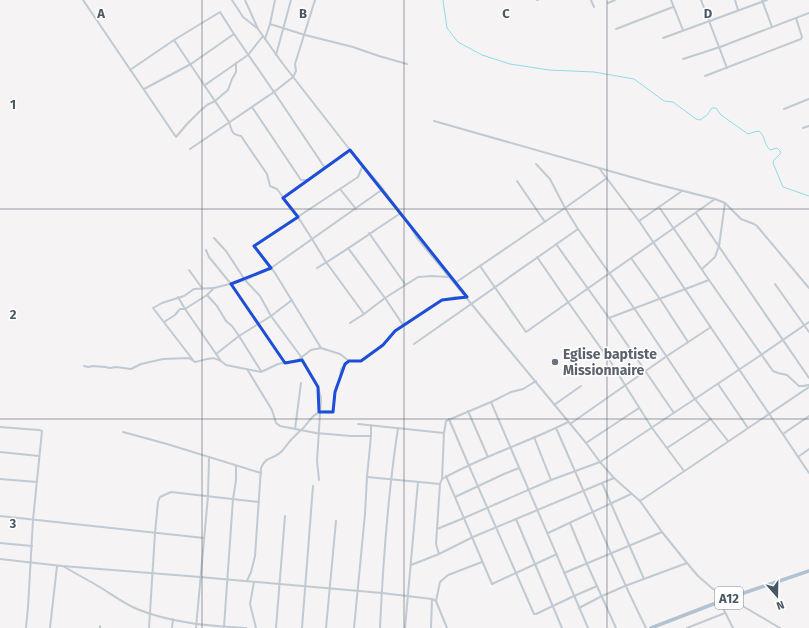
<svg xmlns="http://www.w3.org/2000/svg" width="809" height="628" font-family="'Fira Sans',sans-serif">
	<rect width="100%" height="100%" fill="#f5f3f3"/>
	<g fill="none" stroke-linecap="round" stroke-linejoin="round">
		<path stroke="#90daee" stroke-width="1" d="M443 0 447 28 458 42 482 55 510 64 549 70 594 72 634 79 664 101 673 102 696 119 700 120 707 115 712 108H716L721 115 748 134 754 132 759 131C766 137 763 143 770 150L777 148 780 151 781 153 774 160 773 163 783 187 809 196"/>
		<g stroke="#c1cad2" stroke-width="2">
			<polyline points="83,0 176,137 187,124 200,111 207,105 215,101 222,95 228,90 232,79 236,72 236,63"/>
			<polyline points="232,0 243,17 257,28"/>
			<polyline points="245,0 258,29 283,64 350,150 383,189 409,224 417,238 586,443 600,462 614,478 640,501 662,532 687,563 698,576 713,589 725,592 729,598 780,628"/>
			<polyline points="537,0 538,0"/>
			<polyline points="591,0 594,7"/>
			<polyline points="671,0 683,30"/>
			<polyline points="701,0 727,68"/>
			<polyline points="735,0 738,10"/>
			<polyline points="762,0 772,27"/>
			<polyline points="608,3 615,0"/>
			<polyline points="270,24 305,35 353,47 379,56 407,64"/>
			<polyline points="616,29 673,7"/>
			<polyline points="663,38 767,0"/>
			<polyline points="265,39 270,24 275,0"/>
			<path d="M174 40 229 122C232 131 231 134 241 136L267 174 270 186 277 189 298 217 312 239 326 262 364 314"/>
			<polyline points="276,55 291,0"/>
			<polyline points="683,59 720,47 809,13"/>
			<polyline points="130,70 174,40 220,12 234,34 274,92 325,168"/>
			<polyline points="705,76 801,39 802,37 796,18"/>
			<polyline points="205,85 248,55 263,36"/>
			<polyline points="144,89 191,64 234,34"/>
			<polyline points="252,107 301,180 309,180"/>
			<polyline points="784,109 809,99"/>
			<polyline points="434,121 652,183 715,199 725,203 741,219 754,224 757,226 809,288"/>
			<polyline points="803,128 809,126"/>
			<polyline points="190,149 274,92 293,77 296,71 295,64 315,0"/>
			<polyline points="536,164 550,179 565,208 578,229 634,308 695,399 728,441"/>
			<polyline points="599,168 639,221 809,473"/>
			<polyline points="517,181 545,222"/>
			<polyline points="340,189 356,209"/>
			<polyline points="283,198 309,180 350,150"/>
			<polyline points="659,207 709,280 756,347 773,371 778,373 787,375 799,386 803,386 809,385"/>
			<polyline points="696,213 809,378"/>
			<polyline points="639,221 682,191"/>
			<polyline points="369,233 405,284"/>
			<polyline points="214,238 226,251 245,280 260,296 271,316 302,358 318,387 321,398 317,461 319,480"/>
			<polyline points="556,244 609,318 674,413"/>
			<polyline points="348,248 385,298 403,325"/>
			<polyline points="206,250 209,257 231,284 285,363"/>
			<polyline points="537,257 568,302 610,361 652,428 684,471"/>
			<polyline points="631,258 660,299 688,342"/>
			<polyline points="480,266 526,332 715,199"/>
			<path d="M317 268C346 251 373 231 401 213"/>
			<polyline points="702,269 715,257 719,246 725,203"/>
			<polyline points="189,270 202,288"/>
			<polyline points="455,283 565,208 607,178"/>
			<polyline points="775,284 809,332"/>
			<polyline points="207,295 217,306 226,321 232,326 239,336 261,371"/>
			<polyline points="178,297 185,309 221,361"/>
			<polyline points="609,318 709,280"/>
			<polyline points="164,322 175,315 180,309 185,309 207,295 214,288 245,280 271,268 383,189"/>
			<polyline points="350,323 364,314 385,298 418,277 432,276 448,277"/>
			<polyline points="414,344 578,229"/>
			<polyline points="321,348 275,273 254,246 358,177 363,165"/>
			<polyline points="216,354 239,336 271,316 292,300"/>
			<polyline points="193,360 153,308 162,303 184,296 194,289 214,288"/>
			<path d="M84 366 88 367 93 366 105 367 110 368 116 367 131 369 141 364 163 359 189 358 195 362C210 359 213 354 226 365L261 372 278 364 298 360 311 350 321 348 340 354 349 361H361L383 345 395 331 430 307 442 300 455 297H467"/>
			<polyline points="247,369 272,410 276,423 280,426 316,433 351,436 371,436"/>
			<polyline points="718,384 748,428"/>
			<polyline points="491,402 588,628"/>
			<polyline points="554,405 581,386"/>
			<polyline points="468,411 488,457"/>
			<polyline points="449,419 469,466 534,614 536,614 574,596 597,586"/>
			<polyline points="358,424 444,433"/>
			<polyline points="570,424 667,356 711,327"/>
			<polyline points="0,427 39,430 42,431 33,520 28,607 26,628"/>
			<path d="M556 428C586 495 613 562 646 628"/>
			<polyline points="295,429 301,383"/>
			<polyline points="123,432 167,444 261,473"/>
			<polyline points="783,434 809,416"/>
			<polyline points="534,437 551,480"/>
			<polyline points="586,443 639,408"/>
			<polyline points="667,448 711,419"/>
			<polyline points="0,452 39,456"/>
			<polyline points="798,457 809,449"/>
			<polyline points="446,476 492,584 557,554"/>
			<polyline points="367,477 440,484"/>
			<polyline points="0,479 37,482"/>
			<path d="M442 479C482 456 527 443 568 422"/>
			<polyline points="602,483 644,579"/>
			<polyline points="455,497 504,474 519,468"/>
			<polyline points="640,501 809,387"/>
			<polyline points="0,516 204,538"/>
			<polyline points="516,519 562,628"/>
			<polyline points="570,523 587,564 616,628"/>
			<polyline points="437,529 464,518 551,480 600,462 761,355 809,322"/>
			<polyline points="548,533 631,494"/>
			<polyline points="0,543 32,546"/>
			<polyline points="439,554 436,544 440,484 442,479 444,433 446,421 491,402 511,392 523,389 536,381"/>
			<polyline points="0,559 62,566 200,577 382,593 432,599 436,601 447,628"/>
			<polyline points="411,565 439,554 473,537 614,478"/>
			<path d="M63 566C76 574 90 581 103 589 114 596 125 604 137 609 171 623 209 626 246 628"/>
			<polyline points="564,573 662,532"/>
			<path d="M247 581 251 572 255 556 261 468C265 456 275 459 282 451 286 447 289 441 294 437 297 433 302 430 305 426 309 421 312 416 318 413 322 410 328 411 333 412L335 392 340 377 341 369 349 361"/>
			<polyline points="254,582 250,604 256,628"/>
			<polyline points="436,601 440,582 448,575 482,562"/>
			<polyline points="720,602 733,628"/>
			<polyline points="579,608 602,596 625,586 687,563"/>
			<polyline points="224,627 233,499 236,480 236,466"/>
			<polyline points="50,628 57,566"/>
			<polyline points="100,628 100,626"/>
			<polyline points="149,628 155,533 158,502 160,497 171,492 259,502"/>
			<polyline points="172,628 173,619"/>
			<polyline points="196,628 208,496 209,457"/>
			<polyline points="276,628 285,516"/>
			<polyline points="302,628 313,486"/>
			<polyline points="326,628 336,521"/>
			<polyline points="354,628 365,514 367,477 371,436 371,425"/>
			<path d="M380 628C383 561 388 494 398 428"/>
			<polyline points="405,628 418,482"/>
			<polyline points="431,628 432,599"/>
			<polyline points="687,628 725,613"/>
		</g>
		<polyline stroke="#b3c2d1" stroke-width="3.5" points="651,628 729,598 809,571"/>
	</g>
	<path fill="none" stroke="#1d4ed8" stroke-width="3" stroke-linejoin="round" d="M350 150 467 297 442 300 395 331 383 345 361 361H349L345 364 335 392 333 412H319L318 387 302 360 285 363 231 284 271 268 254 246 298 217 283 198Z"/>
	<path fill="none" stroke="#4a5661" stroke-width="1" stroke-opacity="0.55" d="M202 0V628M404 0V628M607 0V628M0 209H809M0 419H809"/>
	<circle fill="#6b7280" stroke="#fff" stroke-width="1.5" cx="555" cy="362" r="4"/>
	<g text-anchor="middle" stroke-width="3" stroke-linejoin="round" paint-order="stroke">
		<rect fill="#fff" stroke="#808990" stroke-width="1" x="715" y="587" width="28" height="22" rx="3"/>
		<g font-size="13" font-weight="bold" fill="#4a5661">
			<text x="729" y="603">A12</text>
		</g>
		<g font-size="14" font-weight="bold" fill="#5b616d" stroke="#fff" text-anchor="start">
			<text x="563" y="359">Eglise baptiste<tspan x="563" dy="16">Missionnaire</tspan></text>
		</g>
	</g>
	<g font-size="13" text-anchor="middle" font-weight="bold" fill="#4a5661" stroke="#fff" stroke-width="3" stroke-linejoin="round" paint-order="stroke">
		<text x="101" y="18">A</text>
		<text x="303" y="18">B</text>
		<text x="506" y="18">C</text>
		<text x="708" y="18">D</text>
		<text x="13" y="109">1</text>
		<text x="13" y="319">2</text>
		<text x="13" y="528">3</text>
	</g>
	<g transform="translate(777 596) rotate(160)" stroke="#ffffff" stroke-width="3" paint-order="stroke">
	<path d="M0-3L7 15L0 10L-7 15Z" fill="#4a5661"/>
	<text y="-6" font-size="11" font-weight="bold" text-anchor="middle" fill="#4a5661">N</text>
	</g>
</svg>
